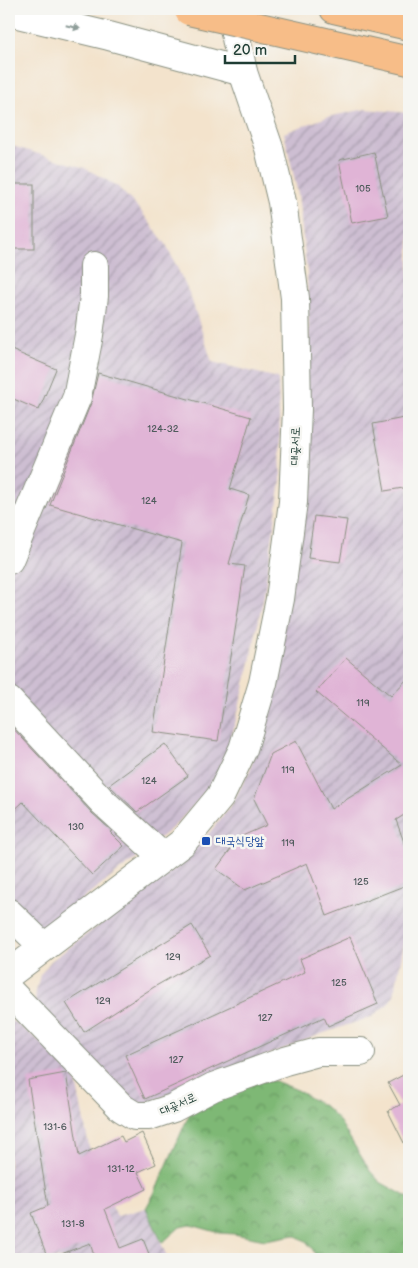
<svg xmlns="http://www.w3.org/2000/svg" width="418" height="1268" font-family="'Balsamiq Sans','Poor Story',sans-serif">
	<defs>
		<pattern id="industrial-furrows" width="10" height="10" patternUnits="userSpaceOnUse" patternTransform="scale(1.25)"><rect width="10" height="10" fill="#cdbed2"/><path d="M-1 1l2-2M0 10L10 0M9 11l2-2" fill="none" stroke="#a69cab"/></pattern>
		<pattern id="forest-crowns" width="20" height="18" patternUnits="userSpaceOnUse" patternTransform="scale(1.25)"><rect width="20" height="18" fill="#7eb875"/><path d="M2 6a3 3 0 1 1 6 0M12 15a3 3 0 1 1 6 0" fill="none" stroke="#679761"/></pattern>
	</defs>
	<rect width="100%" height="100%" fill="#f6f6f2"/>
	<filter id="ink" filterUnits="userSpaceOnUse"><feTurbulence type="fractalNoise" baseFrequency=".02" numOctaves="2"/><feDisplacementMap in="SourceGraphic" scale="10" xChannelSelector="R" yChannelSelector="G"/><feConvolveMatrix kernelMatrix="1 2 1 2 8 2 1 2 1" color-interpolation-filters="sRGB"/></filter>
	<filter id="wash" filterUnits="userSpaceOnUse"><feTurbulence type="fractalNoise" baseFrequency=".0096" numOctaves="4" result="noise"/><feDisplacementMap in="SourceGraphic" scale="20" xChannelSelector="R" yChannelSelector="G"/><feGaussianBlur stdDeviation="1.12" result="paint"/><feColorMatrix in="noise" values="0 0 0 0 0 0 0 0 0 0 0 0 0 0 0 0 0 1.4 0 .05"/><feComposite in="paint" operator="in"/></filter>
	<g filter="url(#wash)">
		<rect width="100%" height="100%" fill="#f3e3cc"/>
		<g fill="url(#industrial-furrows)">
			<polygon points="366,109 409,113 409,918 394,995 387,1005 371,1017 321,1034 140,1106 129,1099 35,1006 36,991 40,975 51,961 176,868 210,832 231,806 250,770 273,690 309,336 307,272 298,194 284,133 327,117"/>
			<polygon points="9,145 85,168 117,186 140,210 166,244 190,295 212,362 278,378 281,480 264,595 247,676 229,747 216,777 196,803 174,826 135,859 47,926 19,944 9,934"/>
			<polygon points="9,1020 16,1023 37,1039 75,1076 92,1162 117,1216 146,1208 168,1259 9,1259"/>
		</g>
		<polygon fill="url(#forest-crowns)" stroke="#4e7a54" points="257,1081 275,1081 295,1089 327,1108 340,1122 370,1171 380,1182 409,1198 409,1259 317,1259 313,1250 306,1241 294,1235 265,1240 234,1234 220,1233 191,1225 180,1227 162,1243 146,1208 155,1192 192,1108"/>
		<g id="blocks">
			<g fill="#e0b4d6">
				<polygon points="374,152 388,216 352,223 339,160"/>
				<rect x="9" y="184" width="25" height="65"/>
				<polygon points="9,349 56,369 39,410 9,397"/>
				<polygon points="98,373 251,417 230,489 249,495 229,564 245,566 218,741 153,732 182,543 50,505 91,403"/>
				<polygon points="409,417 409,487 385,491 373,424"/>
				<polygon points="314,516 347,520 340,562 308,558"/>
				<polygon points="346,658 391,696 409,677 409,812 396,820 409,856 409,884 327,916 307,863 245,890 216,869 240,837 267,825 254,799 271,754 296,741 331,809 402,765 316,692"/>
				<polygon points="9,724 92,813 112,831 110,832 124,846 92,875 23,802 9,815"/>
				<polygon points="165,744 188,776 137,812 109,785"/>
				<polygon points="192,925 210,955 154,987 84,1032 66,1003"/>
				<polygon points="350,937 378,1004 328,1026 324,1017 145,1099 125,1055 305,972 300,959"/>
				<polygon points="409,1072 409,1153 388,1111 400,1105 388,1083"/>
				<polygon points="66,1073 79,1156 121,1136 124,1142 142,1133 156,1164 138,1172 146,1189 105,1209 120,1248 143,1239 151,1259 95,1259 90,1243 48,1259 31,1213 48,1206 28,1080"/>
			</g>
		</g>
	</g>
	<g filter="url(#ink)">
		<use href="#blocks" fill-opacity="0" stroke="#899080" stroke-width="1"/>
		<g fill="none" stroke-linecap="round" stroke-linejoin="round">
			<defs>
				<g id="minor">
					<polyline points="9,12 109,36 243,72"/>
					<polyline points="9,560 77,397 89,335 94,296 94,266"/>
					<polyline points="9,701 103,802 163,857"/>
					<polyline points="9,913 44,947"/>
					<polyline points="9,974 182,843 220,797 243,749 263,683 280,599 293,502 297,409 295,298 282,202 269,148 243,72 230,9"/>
					<polyline points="9,991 122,1108 135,1116 149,1116 173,1108 213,1087 285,1061 318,1052 361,1052"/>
				</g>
				<polyline id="major" points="334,9 409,26"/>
			</defs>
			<use href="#minor" stroke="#899080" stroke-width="30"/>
			<use href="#major" stroke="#899080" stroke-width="30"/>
			<use href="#minor" stroke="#fff" stroke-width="28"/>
			<use href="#major" stroke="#f7bd88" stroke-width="28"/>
			<defs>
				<polyline id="major-bridge" points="189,11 409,61"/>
			</defs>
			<use href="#major-bridge" stroke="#899080" stroke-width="30" stroke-linecap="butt"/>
			<use href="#major-bridge" stroke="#f7bd88" stroke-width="28"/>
		</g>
		<defs><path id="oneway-solid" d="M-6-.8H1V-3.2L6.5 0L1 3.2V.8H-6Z" transform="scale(1.25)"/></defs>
		<use fill="#8f9e9a" href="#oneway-solid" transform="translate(73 27) rotate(13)"/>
	</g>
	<rect fill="#1a4fb4" stroke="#f6f6f2" stroke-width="2" x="201" y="836" width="10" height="10" rx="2.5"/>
	<g text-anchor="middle" stroke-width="5" stroke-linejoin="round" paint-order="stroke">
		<g font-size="10" fill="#4f5b5c">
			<text x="363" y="192">105</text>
			<text x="163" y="432">124-32</text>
			<text x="149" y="504">124</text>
			<text x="363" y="706">119</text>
			<text x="288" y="773">119</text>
			<text x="149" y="784">124</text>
			<text x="76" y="830">130</text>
			<text x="288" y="846">119</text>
			<text x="361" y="885">125</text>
			<text x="173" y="960">129</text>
			<text x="339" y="986">125</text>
			<text x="103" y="1004">129</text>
			<text x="265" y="1021">127</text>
			<text x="176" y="1063">127</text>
			<text x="55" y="1130">131-6</text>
			<text x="121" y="1172">131-12</text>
			<text x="73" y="1227">131-8</text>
		</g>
		<g font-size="12" fill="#1f3d34" stroke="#f6f6f2">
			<text transform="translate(295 446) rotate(-88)" y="4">대곶서로</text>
			<text transform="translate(178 1104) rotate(-24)" y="4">대곶서로</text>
		</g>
		<g font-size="12" fill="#164399" stroke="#f6f6f2" text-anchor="start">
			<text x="216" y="845">대국식당앞</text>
		</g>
	</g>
	<rect width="418" height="1268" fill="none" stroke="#f6f6f2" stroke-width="30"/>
	<path d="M225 55v8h70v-8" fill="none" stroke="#1f3d34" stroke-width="2.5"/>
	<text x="233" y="55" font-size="15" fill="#1f3d34" stroke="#f6f6f2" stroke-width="4" paint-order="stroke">20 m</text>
</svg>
